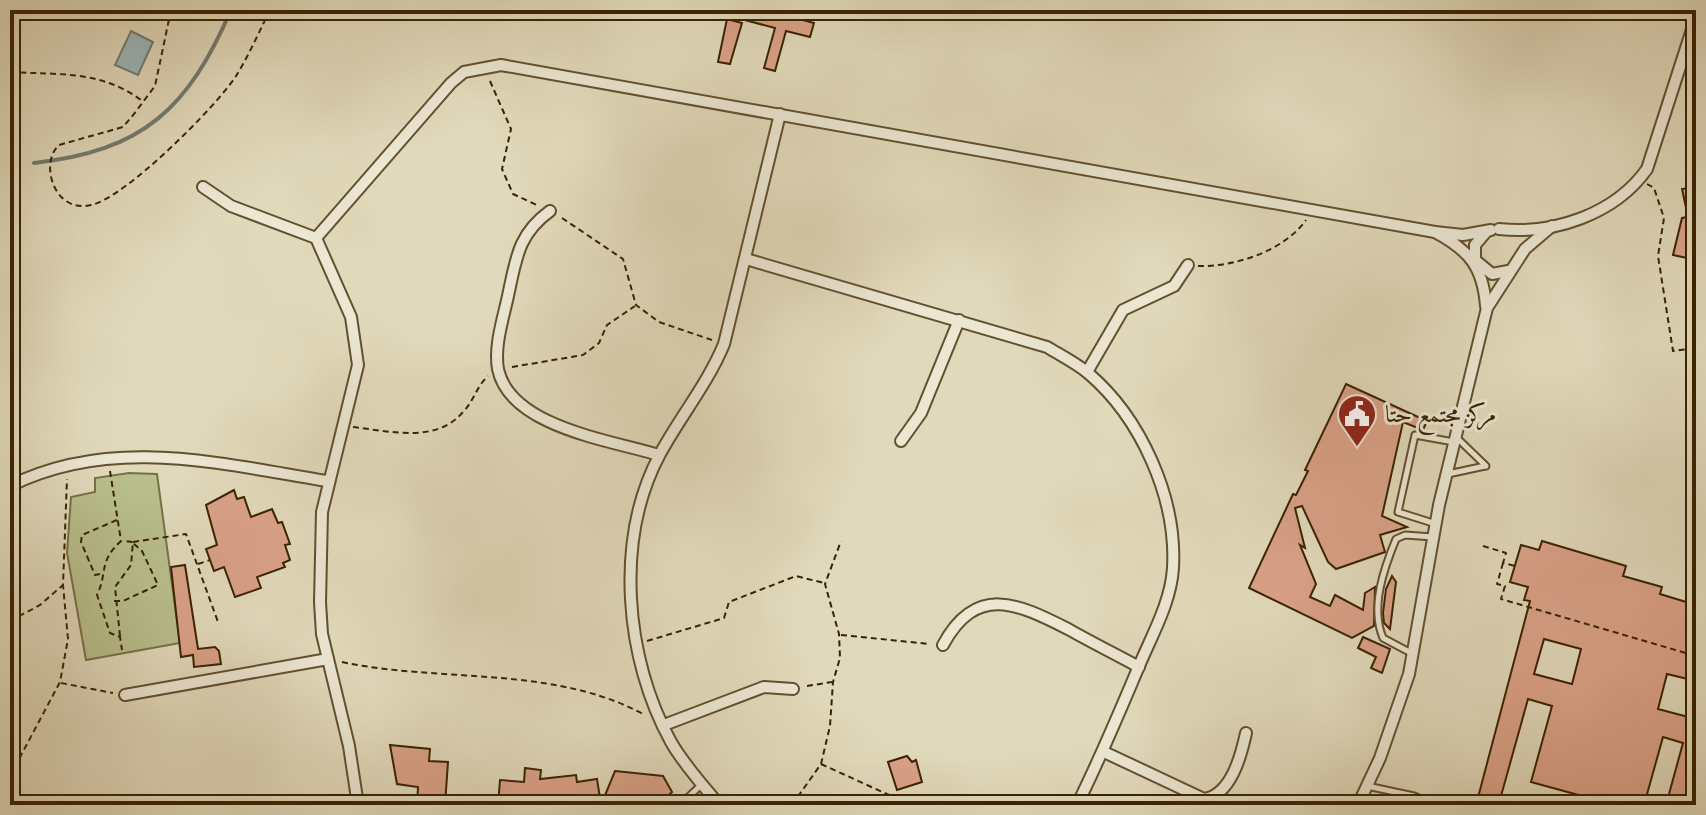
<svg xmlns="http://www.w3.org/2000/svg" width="1706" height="815" font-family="'IM FELL French Canon',Amiri,serif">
	<rect width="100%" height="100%" fill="#e1d9bb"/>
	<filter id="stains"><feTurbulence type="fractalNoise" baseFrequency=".0025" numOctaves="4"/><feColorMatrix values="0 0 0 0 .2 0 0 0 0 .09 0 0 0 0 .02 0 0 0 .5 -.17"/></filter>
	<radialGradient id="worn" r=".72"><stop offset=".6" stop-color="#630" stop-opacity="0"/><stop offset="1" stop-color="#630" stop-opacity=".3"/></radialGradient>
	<polygon fill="#b8be8c" stroke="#787046" stroke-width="2" points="129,473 157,474 180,643 86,660 67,553 71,497 95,492 95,478"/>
	<polygon fill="#9ab7bb" stroke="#737c70" stroke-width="2" points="131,31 153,42 138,75 115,65"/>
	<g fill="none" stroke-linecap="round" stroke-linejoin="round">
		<path stroke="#737c70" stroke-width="4" d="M34 163C143 151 188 109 231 10"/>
	</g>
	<g fill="#daa188" stroke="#392300" stroke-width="2" fill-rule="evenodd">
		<polygon points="722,10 765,10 814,23 810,37 786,31 775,71 764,68 775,28 722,14"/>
		<polygon points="727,19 742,23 730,64 718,62"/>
		<polygon points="1696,187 1696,260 1673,255 1682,218 1688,217 1682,189"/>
		<polygon points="1346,384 1427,421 1423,430 1403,422 1382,516 1407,527 1380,535 1385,552 1336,569 1328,562 1302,506 1295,508 1305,548 1300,545 1316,584 1310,597 1330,606 1335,595 1363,610 1365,593 1375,587 1374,626 1352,638 1249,588 1293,494 1296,495 1308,471 1305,470"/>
		<polygon points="234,490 237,499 244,497 251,517 272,509 278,523 282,522 290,544 285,545 290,560 283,563 285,567 257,577 261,588 235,597 224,567 214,571 206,549 217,545 206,505"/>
		<path d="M1542 541 1626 566 1623 576 1662 587 1660 594 1696 605V681L1667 674 1658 709 1696 719V773L1687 805H1666L1683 743 1663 737 1644 805H1615L1531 782 1552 706 1528 699 1501 796 1521 802V805H1476L1530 601 1524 600 1528 587 1510 582 1521 545 1539 550ZM1544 639 1581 649 1572 684 1534 674Z"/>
		<polygon points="185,565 198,649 215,647 219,651 221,664 194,667 193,655 181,657 171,567"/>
		<polygon points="1392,576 1396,582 1390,629 1384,623 1383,613 1386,589"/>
		<polygon points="1363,637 1390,649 1382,673 1371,668 1376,657 1358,648"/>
		<polygon points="390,745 430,749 429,761 448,762 445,805 417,805 418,787 397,784"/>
		<polygon points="907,756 912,762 916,760 922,782 897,790 888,762"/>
		<polygon points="525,768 541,770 540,779 576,775 577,782 597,779 601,805 498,805 500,780 524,782"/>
		<polygon points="615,771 663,776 672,792 658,805 601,805"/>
	</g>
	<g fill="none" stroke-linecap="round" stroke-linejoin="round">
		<defs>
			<g id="service">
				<polyline points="1456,437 1486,466"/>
				<polyline points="1448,474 1485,466"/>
				<polyline points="1436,524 1398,512 1415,435 1454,442"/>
				<path d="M1413 654 1383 638C1370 607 1384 568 1396 539L1405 535 1433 537"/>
				<polyline points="1367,786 1414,796 1435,805"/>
				<polyline points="680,805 702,784"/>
			</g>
			<g id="minor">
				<polyline points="203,187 231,206 316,238 351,317 358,365 322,512 320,602 322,634 349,746 358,805"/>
				<path d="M550 211C518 234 516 259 508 296 503 319 494 346 498 369 510 427 610 440 659 455"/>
				<path d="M1499 229C1554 235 1615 214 1647 169L1696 17"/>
				<polyline points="1486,232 1475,245 1475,260 1492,274 1508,271"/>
				<polyline points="316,238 451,83 464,72 501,65 1435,232"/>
				<path d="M746 259 1047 347C1060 355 1076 363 1088 373 1141 418 1177 498 1173 568 1171 602 1152 635 1139 666 1119 713 1100 759 1077 805"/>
				<path d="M1486 306C1483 267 1469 250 1435 232L1463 235 1491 230"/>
				<polyline points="1087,372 1123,310 1174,286 1188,265"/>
				<polyline points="901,441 921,413 959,320"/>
				<path d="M10 486C112 435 221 464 327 481"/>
				<path d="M943 645C976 584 1017 603 1068 629 1091 642 1115 654 1139 667"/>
				<polyline points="125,695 328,659"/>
				<polyline points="664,725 764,687 793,689"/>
				<path d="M1104 752 1204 799C1231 795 1241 756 1246 733"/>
				<polyline points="10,804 12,805"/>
				<path d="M719 805C703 785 684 765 671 742 625 659 614 540 660 454 680 417 708 383 724 344L780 114"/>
				<polyline points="1358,805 1380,758 1409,674 1439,505 1487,308 1525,249 1552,226"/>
			</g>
		</defs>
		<use href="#service" stroke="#63502f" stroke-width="9"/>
		<use href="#minor" stroke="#63502f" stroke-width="14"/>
		<g stroke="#392300" stroke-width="2" stroke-dasharray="6 4" stroke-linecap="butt">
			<path d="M171 10 155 86 134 114 123 127 59 145C39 163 54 214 91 205 125 198 216 107 236 76 249 55 259 32 270 10"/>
			<path d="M10 72C59 75 100 70 141 100"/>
			<polyline points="490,81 511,129 502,169 513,194 539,206"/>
			<polyline points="1647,184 1654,188 1664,218 1658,256 1673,351 1696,348"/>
			<polyline points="562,218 623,259 636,305 659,322 712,340"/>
			<path d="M1198 266C1235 267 1284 251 1306 220"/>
			<polyline points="512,367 583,355 599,343 607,325 635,306"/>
			<path d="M353 427C389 431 436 444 463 412 474 401 476 387 488 376"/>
			<path d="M110 471 121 541C98 562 108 572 97 595L110 633 120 637 122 650"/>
			<polyline points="133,542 186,534 218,622"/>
			<polyline points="1483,546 1506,553 1503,563 1515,566"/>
			<polyline points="1503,563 1497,584 1505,586 1501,599 1696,656"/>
			<polyline points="198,564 210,560"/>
			<polyline points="100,574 95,575 81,542 82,535 117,520"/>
			<polyline points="114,601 123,601 158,585 142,551 133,543"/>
			<polyline points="10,621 40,605 63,585 67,479"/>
			<polyline points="841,635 930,644"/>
			<polyline points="120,636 115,587 131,565 133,542 123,541"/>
			<polyline points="647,641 724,618 729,602 796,576 824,583"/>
			<path d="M342 662C441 683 553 665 645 715"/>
			<polyline points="61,683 113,693"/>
			<polyline points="807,686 832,682"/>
			<polyline points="821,764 911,805"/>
			<polyline points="10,776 60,682 68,639 63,585"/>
			<polyline points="792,805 821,764 830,726 833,682 840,658 839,634 825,584 841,541"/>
		</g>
		<use href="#service" stroke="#ece6d3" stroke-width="5"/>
		<use href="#minor" stroke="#ece6d3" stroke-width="10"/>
	</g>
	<defs>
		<symbol id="civic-pin" viewBox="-11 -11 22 30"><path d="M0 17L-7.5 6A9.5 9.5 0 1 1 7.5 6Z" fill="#8f2418" stroke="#ece6d3"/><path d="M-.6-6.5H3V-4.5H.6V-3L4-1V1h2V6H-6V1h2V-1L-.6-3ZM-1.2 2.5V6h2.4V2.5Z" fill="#fff"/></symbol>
	</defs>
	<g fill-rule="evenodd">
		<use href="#civic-pin" x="1335" y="392" width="44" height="60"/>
	</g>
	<g text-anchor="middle" stroke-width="6" stroke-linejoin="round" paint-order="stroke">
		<g font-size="24" fill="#392300" stroke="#ece6d3" text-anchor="start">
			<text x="1385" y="422">مركز مجتمع حتا</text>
		</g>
	</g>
	<rect width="1706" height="815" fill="none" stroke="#e1d9bb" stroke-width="40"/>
	<rect x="12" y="12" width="1682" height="791" fill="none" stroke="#392300" stroke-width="4"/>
	<rect x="20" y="20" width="1666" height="775" fill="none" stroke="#392300" stroke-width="2"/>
	<rect width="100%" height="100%" filter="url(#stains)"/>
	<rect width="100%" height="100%" fill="url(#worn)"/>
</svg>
